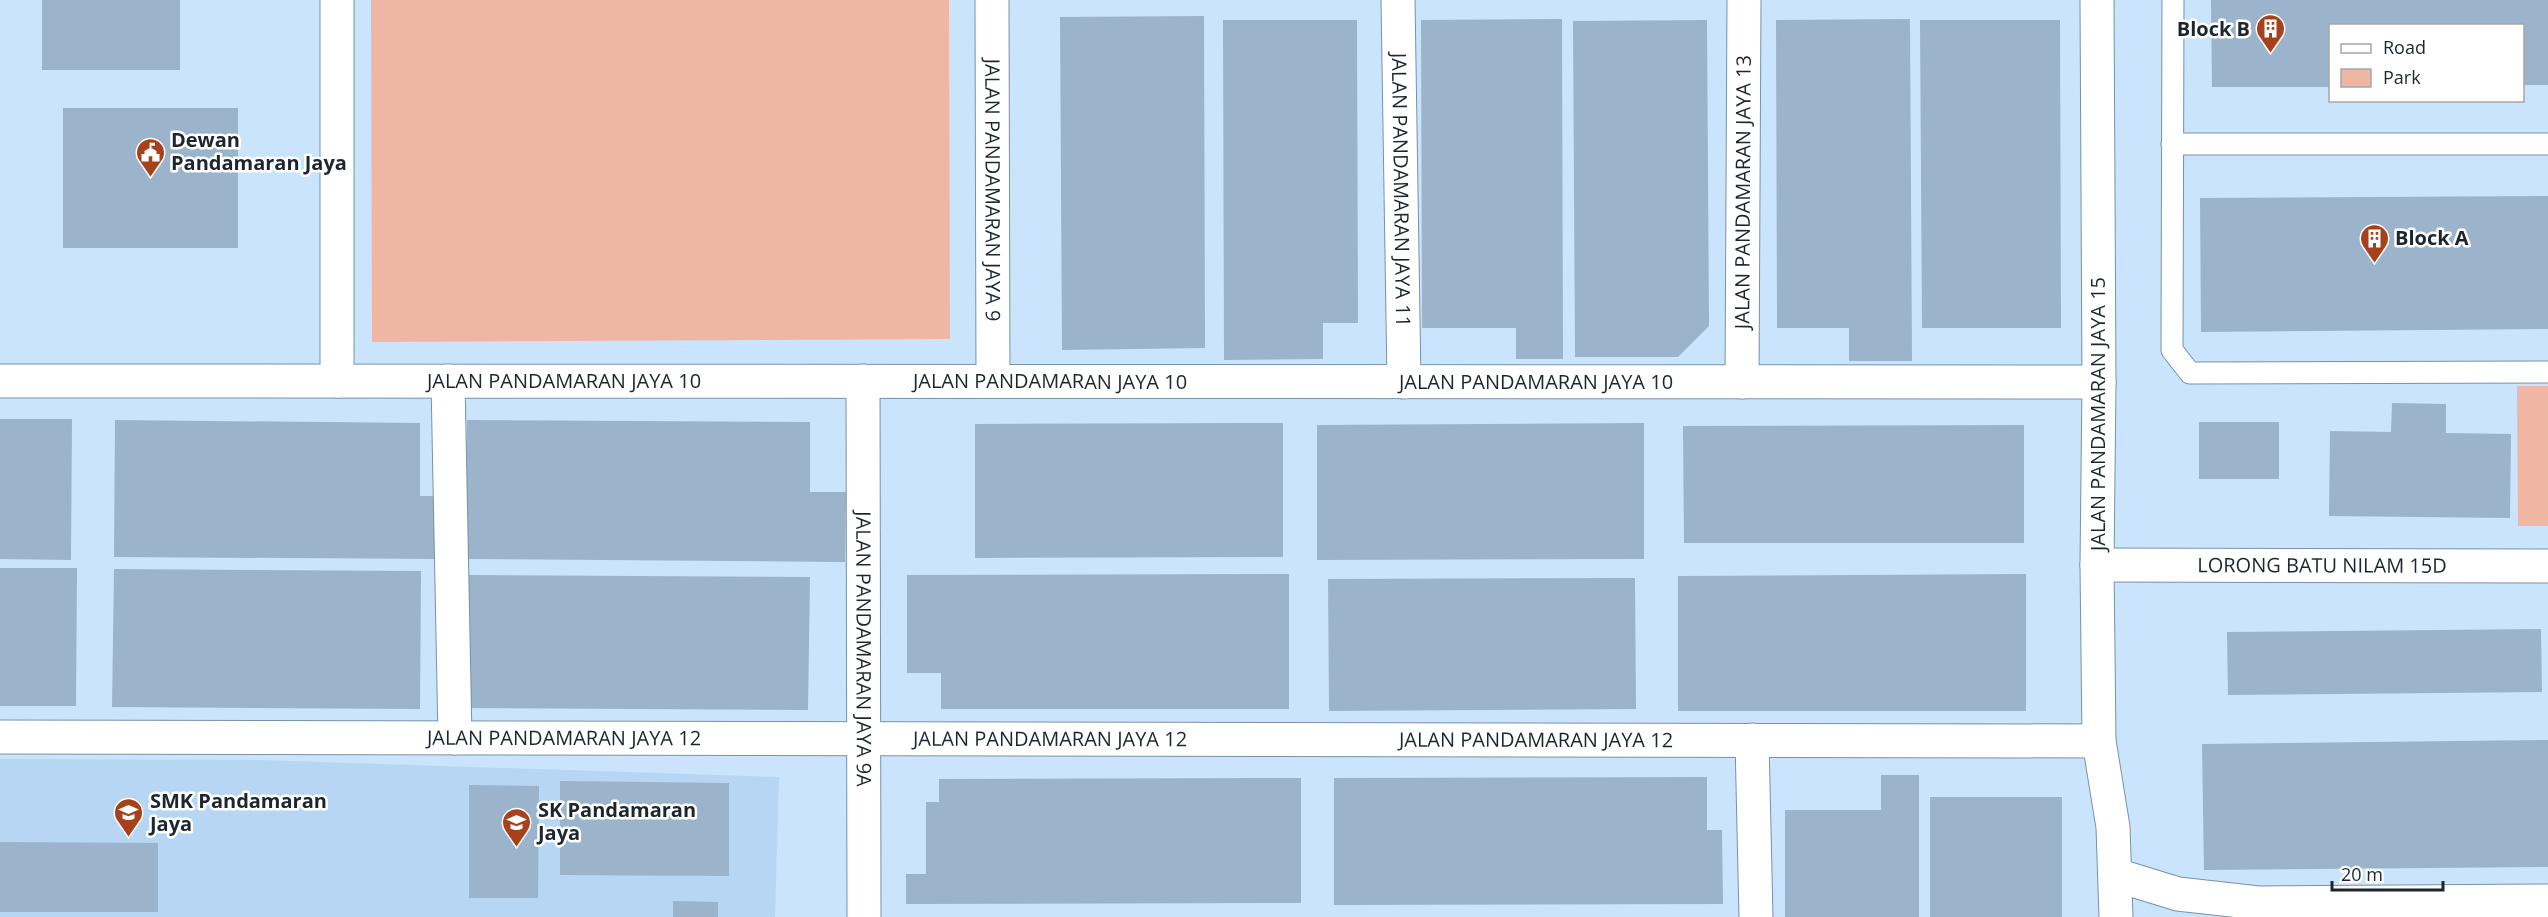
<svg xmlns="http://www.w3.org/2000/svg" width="2548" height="917" font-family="'Open Sans',sans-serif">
	<rect width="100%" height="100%" fill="#cbe4fd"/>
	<polygon fill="#b7d6f3" points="0,759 261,760 779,777 775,917 0,917"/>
	<g fill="#efb6a3">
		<polygon points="371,0 949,0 950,339 372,342"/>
		<polygon points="2517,386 2548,386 2548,526 2518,526"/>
	</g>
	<g fill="#9bb3cb">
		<rect x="42" y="0" width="138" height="70"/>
		<polygon points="2211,0 2548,0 2548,85 2522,85 2522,26 2330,26 2330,87 2212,87"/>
		<polygon points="1204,16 1205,348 1062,350 1060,17"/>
		<polygon points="1562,19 1563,359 1516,359 1516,328 1422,328 1421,20"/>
		<polygon points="1910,19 1912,361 1849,361 1849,328 1777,328 1776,20"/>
		<polygon points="1223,20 1357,20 1358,323 1323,323 1323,359 1224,360"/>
		<polygon points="1707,20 1709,326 1678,357 1575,357 1573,21"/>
		<polygon points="1920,20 2060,20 2061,328 1922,328"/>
		<rect x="63" y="108" width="175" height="140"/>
		<polygon points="2548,196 2548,329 2201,332 2200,198"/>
		<polygon points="2392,403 2446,404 2446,433 2511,434 2510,518 2329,516 2330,431 2391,432"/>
		<polygon points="0,419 72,419 71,560 0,559"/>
		<polygon points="115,420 420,423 420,496 436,496 435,559 114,557"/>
		<polygon points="467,420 810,422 810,492 846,492 845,562 466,559"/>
		<rect x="2199" y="422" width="80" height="57"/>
		<polygon points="1248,423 1283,423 1283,557 975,558 975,424"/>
		<polygon points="1644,423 1644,559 1317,560 1317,425"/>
		<polygon points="2024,425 2024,543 1684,543 1683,426"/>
		<polygon points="0,568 77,568 76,706 0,706"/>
		<polygon points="114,569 421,571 420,709 112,707"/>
		<polygon points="1289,574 1289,709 941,709 941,673 907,673 907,575"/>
		<polygon points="2026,574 2026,711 1678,711 1678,576"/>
		<polygon points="466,575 810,577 808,710 465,708"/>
		<polygon points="1635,578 1636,709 1329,711 1328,579"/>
		<polygon points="2541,629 2542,692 2228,695 2227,632"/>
		<polygon points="2548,740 2548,867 2204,870 2202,744"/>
		<polygon points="1881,775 1919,775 1919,917 1785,917 1785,810 1881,810"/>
		<polygon points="1707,777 1707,830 1722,830 1723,904 1334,905 1334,778"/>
		<polygon points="1301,778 1301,903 906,904 906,874 926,874 926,802 939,802 939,779"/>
		<polygon points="560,781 729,783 729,876 560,875"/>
		<polygon points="469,785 539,786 538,898 469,898"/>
		<rect x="1930" y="797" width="132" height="120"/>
		<polygon points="0,842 158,843 158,912 0,912"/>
		<polygon points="673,901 718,902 718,917 673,917"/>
	</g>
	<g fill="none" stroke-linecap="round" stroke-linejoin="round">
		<defs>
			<g id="lane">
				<polyline points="2173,0 2172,350 2190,373 2548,372"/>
				<polyline points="2172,144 2548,144"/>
			</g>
			<g id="street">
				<polyline points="337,0 337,381"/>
				<path id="s1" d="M992 0 993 381"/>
				<path id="s2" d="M1398 0 1404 382"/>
				<path id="s3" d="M0 381 2099 382"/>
				<polyline points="448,381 455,738"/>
				<path id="s4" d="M863 381 864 917"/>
				<path id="s5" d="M1742 382 1744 0"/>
				<path id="s6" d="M2097 565 2548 566"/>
				<path id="s7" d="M0 737 2099 741"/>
				<polyline points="1752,740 1756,917"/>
				<polyline points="2116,875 2178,894 2258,903 2548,901"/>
			</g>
			<polyline id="secondary" points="2097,0 2099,382 2097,565 2099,741 2113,827 2116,917"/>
		</defs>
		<use href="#lane" stroke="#7991a7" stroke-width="23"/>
		<use href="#street" stroke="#7991a7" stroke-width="35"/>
		<use href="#secondary" stroke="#7991a7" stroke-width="35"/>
		<use href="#lane" stroke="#fff" stroke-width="21"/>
		<use href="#street" stroke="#fff" stroke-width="33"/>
		<use href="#secondary" stroke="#fff" stroke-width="33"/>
	</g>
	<defs>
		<symbol id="building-pin" viewBox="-11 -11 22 30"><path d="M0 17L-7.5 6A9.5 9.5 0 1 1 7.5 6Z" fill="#a7411b" stroke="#fff"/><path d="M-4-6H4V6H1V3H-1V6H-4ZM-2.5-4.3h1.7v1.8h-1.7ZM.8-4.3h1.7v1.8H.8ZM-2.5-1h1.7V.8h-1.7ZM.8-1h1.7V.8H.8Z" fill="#fff"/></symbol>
		<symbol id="civic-pin" viewBox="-11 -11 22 30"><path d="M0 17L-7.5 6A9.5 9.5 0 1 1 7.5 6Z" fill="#a7411b" stroke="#fff"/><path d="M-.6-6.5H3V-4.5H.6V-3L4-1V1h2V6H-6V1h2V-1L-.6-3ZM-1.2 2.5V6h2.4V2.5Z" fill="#fff"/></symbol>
		<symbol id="school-pin" viewBox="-11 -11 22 30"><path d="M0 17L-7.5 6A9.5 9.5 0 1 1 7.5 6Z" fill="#a7411b" stroke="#fff"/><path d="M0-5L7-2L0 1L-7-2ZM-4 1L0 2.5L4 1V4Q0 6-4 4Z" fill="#fff"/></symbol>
	</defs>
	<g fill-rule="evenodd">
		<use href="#building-pin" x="2254" y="12" width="33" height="45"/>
		<use href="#civic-pin" x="134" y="136" width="33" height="45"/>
		<use href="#building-pin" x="2358" y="222" width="33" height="45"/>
		<use href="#school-pin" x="112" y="796" width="33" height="45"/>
		<use href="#school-pin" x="500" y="806" width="33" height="45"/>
	</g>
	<g text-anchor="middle" stroke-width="5" stroke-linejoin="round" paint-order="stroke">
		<g font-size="20" font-weight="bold" fill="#1c262f" stroke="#fff" text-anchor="start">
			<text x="2250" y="36" text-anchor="end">Block B</text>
			<text x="171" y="147">Dewan<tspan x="171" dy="23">Pandamaran Jaya</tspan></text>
			<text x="2395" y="245">Block A</text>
			<text x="150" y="808">SMK Pandamaran<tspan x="150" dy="23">Jaya</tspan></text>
			<text x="538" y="817">SK Pandamaran<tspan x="538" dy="23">Jaya</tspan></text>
		</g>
		<g font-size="20" fill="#1c262f" stroke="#fff">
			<text dy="7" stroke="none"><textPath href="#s1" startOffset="190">JALAN PANDAMARAN JAYA 9</textPath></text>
			<text dy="7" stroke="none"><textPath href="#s2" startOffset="190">JALAN PANDAMARAN JAYA 11</textPath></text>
			<text dy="7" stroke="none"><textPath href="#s5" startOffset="190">JALAN PANDAMARAN JAYA 13</textPath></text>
			<text dy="7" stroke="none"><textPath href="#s3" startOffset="564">JALAN PANDAMARAN JAYA 10</textPath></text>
			<text dy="7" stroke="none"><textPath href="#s3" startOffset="1050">JALAN PANDAMARAN JAYA 10</textPath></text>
			<text dy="7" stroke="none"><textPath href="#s3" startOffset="1536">JALAN PANDAMARAN JAYA 10</textPath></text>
			<text transform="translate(2098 414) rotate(-90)" y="7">JALAN PANDAMARAN JAYA 15</text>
			<text dy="7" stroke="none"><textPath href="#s6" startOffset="225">LORONG BATU NILAM 15D</textPath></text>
			<text dy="7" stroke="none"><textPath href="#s4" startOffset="268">JALAN PANDAMARAN JAYA 9A</textPath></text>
			<text dy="7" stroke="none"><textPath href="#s7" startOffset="564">JALAN PANDAMARAN JAYA 12</textPath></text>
			<text dy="7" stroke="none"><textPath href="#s7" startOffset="1050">JALAN PANDAMARAN JAYA 12</textPath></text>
			<text dy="7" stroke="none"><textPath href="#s7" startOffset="1536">JALAN PANDAMARAN JAYA 12</textPath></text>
		</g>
	</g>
	<rect x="2329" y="24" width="195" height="78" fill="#ffffff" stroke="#a4a8ac" stroke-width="1.5"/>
	<rect x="2341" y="44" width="30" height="9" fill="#ffffff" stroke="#a4a8ac" stroke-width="1.5"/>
	<text x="2383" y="54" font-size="18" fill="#1c262f">Road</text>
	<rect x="2341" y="69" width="30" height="18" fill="#efb6a3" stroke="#a4a8ac" stroke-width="1.5"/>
	<text x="2383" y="84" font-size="18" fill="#1c262f">Park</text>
	<path d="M2332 881v9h111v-9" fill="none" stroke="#1c262f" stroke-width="3"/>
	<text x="2341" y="881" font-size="18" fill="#1c262f" stroke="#ffffff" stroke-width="4.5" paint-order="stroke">20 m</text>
</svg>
